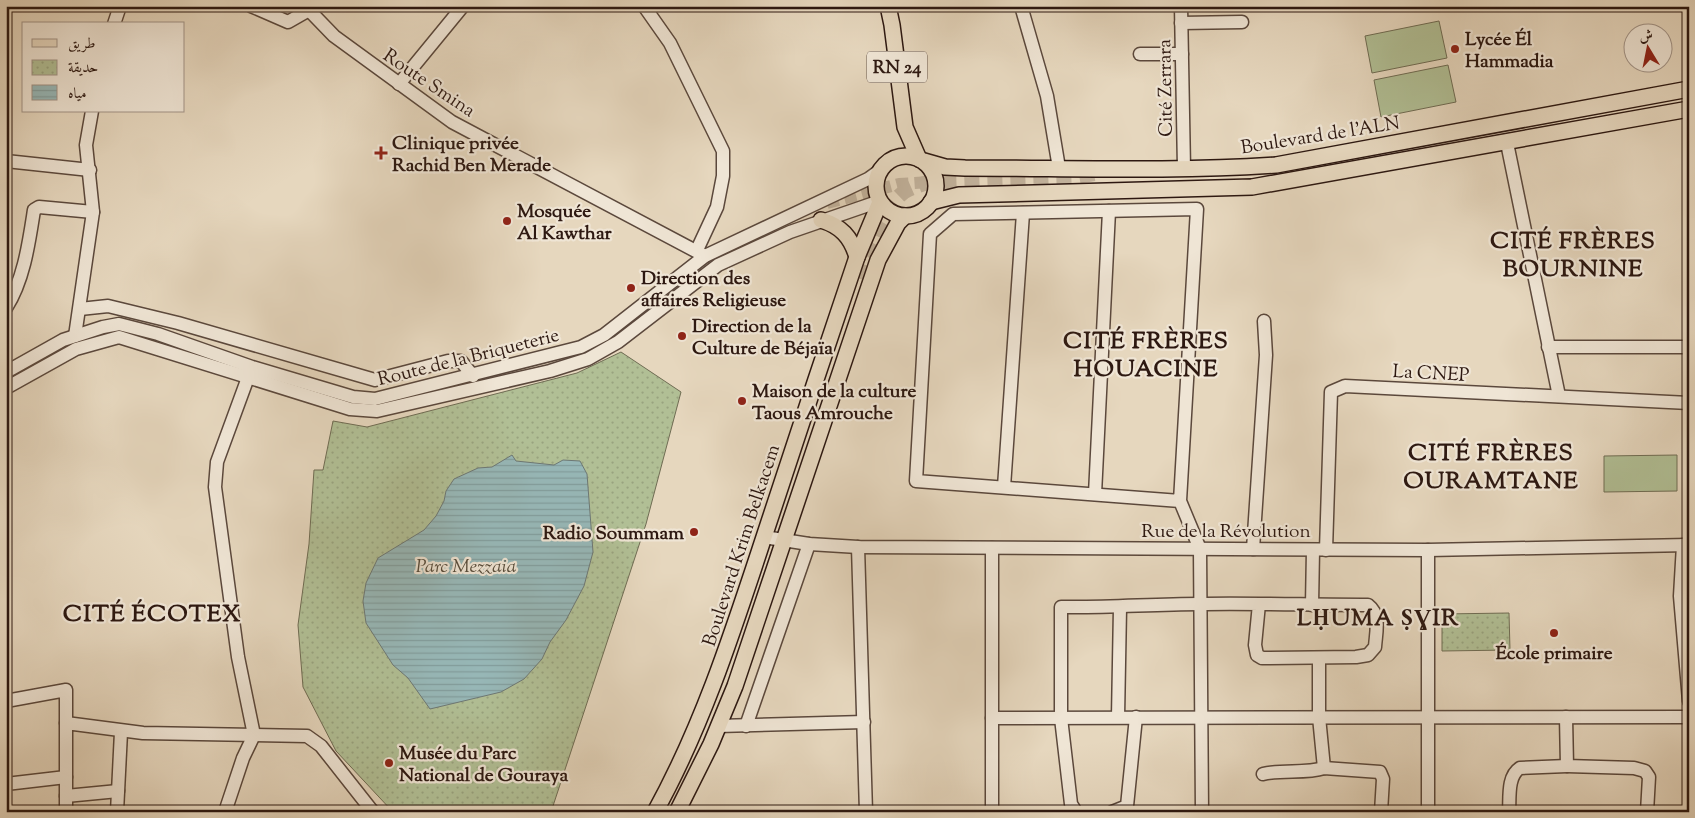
<svg xmlns="http://www.w3.org/2000/svg" width="1695" height="818" font-family="'Sorts Mill Goudy',Amiri,serif">
	<defs>
		<pattern id="park-dots" width="8" height="8" patternUnits="userSpaceOnUse" patternTransform="scale(1.25)"><rect width="8" height="8" fill="#b1bf95"/><path d="M2 2h.1M6 6h.1" fill="none" stroke="#99a37f" stroke-width="1.8" stroke-linecap="round"/></pattern>
		<pattern id="water-rules" width="6" height="5" patternUnits="userSpaceOnUse" patternTransform="scale(1.25)"><rect width="6" height="5" fill="#97b8b8"/><path d="M0 2.5h6" fill="none" stroke="#829d9d"/></pattern>
	</defs>
	<rect width="100%" height="100%" fill="#e6d7be"/>
	<filter id="stains"><feTurbulence type="fractalNoise" baseFrequency=".004" numOctaves="4"/><feColorMatrix values="0 0 0 0 .2 0 0 0 0 .09 0 0 0 0 .02 0 0 0 .5 -.17"/></filter>
	<radialGradient id="worn" r=".72"><stop offset=".6" stop-color="#630" stop-opacity="0"/><stop offset="1" stop-color="#630" stop-opacity=".3"/></radialGradient>
	<g fill="#b1bf95" stroke="#6f6c53">
		<polygon points="1439,21 1447,58 1372,73 1365,36"/>
		<polygon points="1448,65 1456,102 1381,117 1374,80"/>
		<polygon points="1677,455 1677,491 1604,492 1604,456"/>
	</g>
	<g fill="url(#park-dots)" stroke="#6f6c53">
		<polygon points="621,352 681,392 646,524 551,812 393,812 336,751 303,687 298,625 309,544 314,470 323,470 333,421 367,427 577,373"/>
		<polygon points="1509,613 1510,650 1442,651 1442,614"/>
	</g>
	<polygon fill="url(#water-rules)" stroke="#6d7875" points="512,455 516,461 554,465 563,460 580,461 587,474 593,552 584,586 566,620 550,642 542,659 524,679 501,692 430,709 408,678 393,665 366,623 363,601 366,583 378,558 424,530 436,516 444,501 446,491 454,479 478,468 492,467"/>
	<g fill="none" stroke-linecap="round" stroke-linejoin="round">
		<polyline stroke="#c1b19b" stroke-width="12" stroke-dasharray="12 6" stroke-linecap="butt" points="827,203 899,184 929,182"/>
		<path stroke="#c1b19b" stroke-width="15" stroke-dasharray="15 8" stroke-linecap="butt" d="M856 277C867 252 882 208 904 192 912 187 920 185 929 182L1074 177 1098 173"/>
		<defs>
			<g id="minor">
				<polyline points="251,6 288,22 309,10"/>
				<polyline points="305,6 334,36 452,122 705,256"/>
				<polyline points="644,6 670,43 723,151 723,176 717,207 697,250"/>
				<polyline points="1021,6 1047,96 1059,168"/>
				<polyline points="1181,6 1184,169"/>
				<polyline points="1181,23 1242,22"/>
				<polyline points="114,24 120,6"/>
				<polyline points="1140,54 1182,54"/>
				<polyline points="399,84 463,6"/>
				<polyline points="1507,143 1559,396"/>
				<polyline points="6,161 90,170"/>
				<path d="M6 308C24 280 29 242 34 210L39 207 93 212"/>
				<polyline points="80,309 108,306 178,323 375,380 448,361 461,361 473,376"/>
				<polyline points="75,336 93,212 86,145 92,111"/>
				<polyline points="1548,347 1689,347"/>
				<polyline points="6,372 63,340 103,327 119,324 158,334 252,367 353,397 375,399 581,347 604,335 705,256 868,179 879,171"/>
				<polyline points="6,388 76,349 119,337 350,409 377,411 550,371 588,359 618,342 718,265 790,232 880,201"/>
				<polyline points="1004,487 1023,213"/>
				<polyline points="1095,494 1109,211"/>
				<polyline points="1180,501 916,481 930,234 953,214 1197,209 1180,501 1200,549 1202,812"/>
				<polyline points="764,537 809,544 858,547 1428,550 1689,545"/>
				<polyline points="1683,545 1680,596 1689,701"/>
				<polyline points="858,547 866,812"/>
				<polyline points="1253,549 1266,355 1264,321"/>
				<polyline points="1326,550 1331,392 1345,386 1689,403"/>
				<polyline points="1312,605 1313,550"/>
				<polyline points="1319,659 1319,717 1324,768"/>
				<polyline points="6,701 66,690 66,723"/>
				<polyline points="1118,717 1120,608"/>
				<polyline points="1566,717 1567,766 1634,768 1645,771 1649,777 1647,812"/>
				<polyline points="992,718 1689,717"/>
				<polyline points="718,726 864,722"/>
				<polyline points="746,726 809,544"/>
				<path d="M1263 774C1283 769 1305 774 1324 768L1380 772 1383 779 1381 812"/>
				<polyline points="6,784 66,777"/>
				<polyline points="66,796 118,791"/>
				<polyline points="66,812 66,723 143,733 307,736 321,746 373,812"/>
				<polyline points="117,812 121,732"/>
				<polyline points="225,812 243,758 254,735 238,657 215,487 217,462 250,372"/>
				<polyline points="992,812 992,548"/>
				<path d="M1076 812 1071 804 1061 718V607C1107 608 1153 604 1199 604 1255 603 1312 605 1368 605 1381 615 1376 632 1375 647L1368 655 1356 657 1262 658 1257 655 1255 645 1259 604"/>
				<polyline points="1112,812 1127,806 1136,717"/>
				<polyline points="1428,812 1428,550"/>
				<path d="M1509 812C1510 798 1507 776 1520 768L1567 766"/>
			</g>
			<g id="major">
				<polyline points="888,6 892,25 905,127 919,159"/>
				<circle cx="906" cy="186" r="30"/>
				<path d="M924 161 945 167 965 168C1069 168 1172 172 1276 165L1689 89"/>
				<polyline points="931,202 959,195 1252,187 1689,109"/>
				<path d="M821 220C841 226 851 237 857 257"/>
				<path d="M655 812C703 725 733 631 764 537 794 444 826 350 857 257L880 202"/>
				<polyline points="677,812 711,744 735,686 878,260 898,223 905,216"/>
			</g>
		</defs>
		<use href="#minor" stroke="#5b483c" stroke-width="15"/>
		<use href="#major" stroke="#2d1811" stroke-width="18"/>
		<use href="#minor" stroke="#efe5d5" stroke-width="12"/>
		<use href="#major" stroke="#e6d7be" stroke-width="15"/>
	</g>
	<g fill="#8f2418" stroke="#efe5d5" stroke-width="2">
		<circle cx="1455" cy="49" r="5"/>
		<path d="M378.5 145.5h5v5h5v5h-5v5h-5v-5h-5v-5h5z"/>
		<circle cx="507" cy="221" r="5"/>
		<circle cx="631" cy="288" r="5"/>
		<circle cx="682" cy="336" r="5"/>
		<circle cx="742" cy="401" r="5"/>
		<circle cx="694" cy="532" r="5"/>
		<circle cx="1554" cy="633" r="5"/>
		<circle cx="389" cy="763" r="5"/>
	</g>
	<g text-anchor="middle" stroke-width="4.5" stroke-linejoin="round" paint-order="stroke">
		<rect fill="#efe5d5" stroke="#67564c" stroke-width="1" x="867" y="51.5" width="60" height="31" rx="4"/>
		<g font-size="18" font-weight="bold" fill="#2d1811">
			<text x="897" y="73">RN 24</text>
		</g>
		<g font-size="19" font-weight="bold" fill="#2d1811" stroke="#efe5d5" text-anchor="start">
			<text x="1465" y="45">Lycée Él<tspan x="1465" dy="22">Hammadia</tspan></text>
			<text x="392" y="149">Clinique privée<tspan x="392" dy="22">Rachid Ben Merade</tspan></text>
			<text x="517" y="217">Mosquée<tspan x="517" dy="22">Al Kawthar</tspan></text>
			<text x="641" y="284">Direction des<tspan x="641" dy="22">affaires Religieuse</tspan></text>
			<text x="692" y="332">Direction de la<tspan x="692" dy="22">Culture de Béjaïa</tspan></text>
			<text x="752" y="397">Maison de la culture<tspan x="752" dy="22">Taous Amrouche</tspan></text>
			<text x="684" y="539" text-anchor="end">Radio Soummam</text>
			<text x="1554" y="659" text-anchor="middle">École primaire</text>
			<text x="399" y="759">Musée du Parc<tspan x="399" dy="22">National de Gouraya</tspan></text>
		</g>
		<g font-size="19" fill="#2d1811" stroke="#efe5d5">
			<text transform="translate(430 82) rotate(34)" y="7">Route Smina</text>
			<text transform="translate(1164 88) rotate(-91)" y="7">Cité Zerrara</text>
			<text transform="translate(1320 134) rotate(-9)" y="7">Boulevard de l'ALN</text>
			<text transform="translate(468 356) rotate(-14)" y="7">Route de la Briqueterie</text>
			<text transform="translate(1431 372) rotate(3)" y="7">La CNEP</text>
			<text x="1226" y="537">Rue de la Révolution</text>
			<text transform="translate(740 545) rotate(-72)" y="7">Boulevard Krim Belkacem</text>
		</g>
		<g font-size="19" font-style="italic" fill="#554a39" stroke="#efe5d5">
			<text x="466" y="572">Parc Mezzaia</text>
		</g>
		<g font-size="24" font-weight="bold" letter-spacing="1" fill="#2d1811" stroke="#efe5d5">
			<text x="1573" y="248">CITÉ FRÈRES<tspan x="1573" dy="28">BOURNINE</tspan></text>
			<text x="1146" y="348">CITÉ FRÈRES<tspan x="1146" dy="28">HOUACINE</tspan></text>
			<text x="1491" y="460">CITÉ FRÈRES<tspan x="1491" dy="28">OURAMTANE</tspan></text>
			<text x="152" y="621">CITÉ ÉCOTEX</text>
			<text x="1378" y="625">LḤUMA ṢƔIR</text>
		</g>
	</g>
	<rect width="1695" height="818" fill="none" stroke="#e6d7be" stroke-width="25"/>
	<rect x="8" y="8" width="1680" height="803" fill="none" stroke="#2d1811" stroke-width="2.5"/>
	<rect x="12" y="12" width="1670" height="793" fill="none" stroke="#2d1811"/>
	<rect x="22" y="22" width="162" height="90" fill="#efe5d5" stroke="#a19387"/>
	<rect x="32" y="39" width="25" height="8" fill="#e6d7be" stroke="#a19387"/>
	<text x="68" y="48" font-size="15" fill="#2d1811">طريق</text>
	<rect x="32" y="60" width="25" height="15" fill="url(#park-dots)" stroke="#a19387"/>
	<text x="68" y="72" font-size="15" fill="#2d1811">حديقة</text>
	<rect x="32" y="85" width="25" height="15" fill="url(#water-rules)" stroke="#a19387"/>
	<text x="68" y="98" font-size="15" fill="#2d1811">مياه</text>
	<g transform="translate(1648 48) rotate(350)"><circle r="24" fill="#efe5d5" stroke="#a19387"/>
	<path d="M0-4L9 19L0 12L-9 19Z" fill="#8f2418"/>
	<text y="-8" font-size="14" font-weight="bold" text-anchor="middle" fill="#2d1811">ش</text>
	</g>
	<rect width="100%" height="100%" filter="url(#stains)"/>
	<rect width="100%" height="100%" fill="url(#worn)"/>
</svg>
